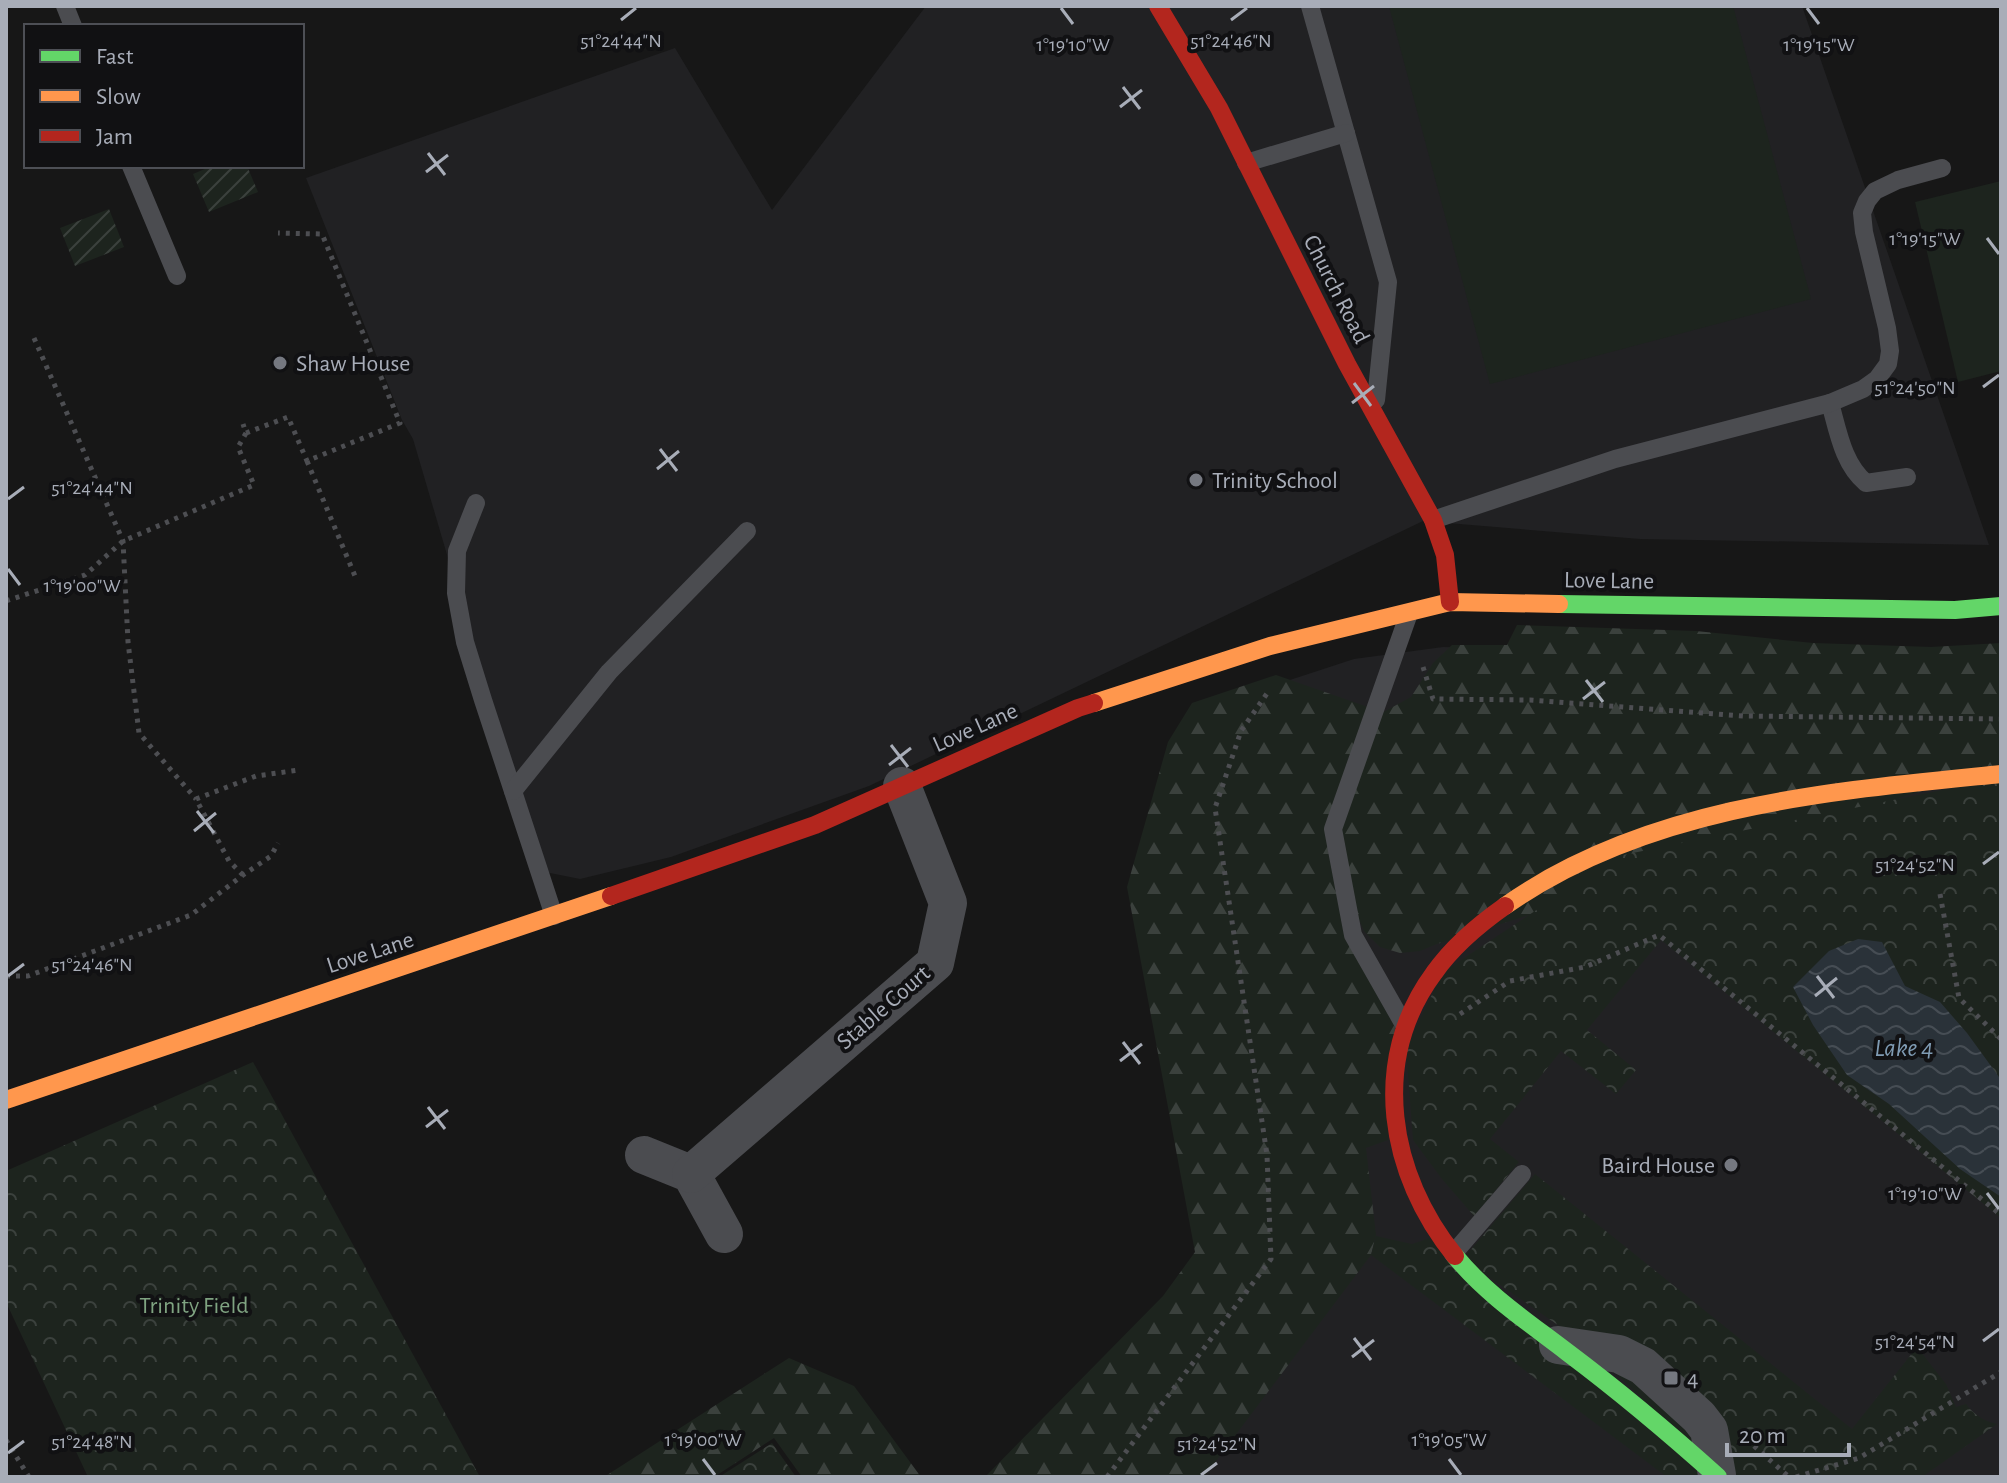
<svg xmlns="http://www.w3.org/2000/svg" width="2007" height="1483" font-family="'Alegreya Sans',sans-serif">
	<defs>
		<pattern id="forest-firs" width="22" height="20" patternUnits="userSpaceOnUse" patternTransform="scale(2)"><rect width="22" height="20" fill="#1d241e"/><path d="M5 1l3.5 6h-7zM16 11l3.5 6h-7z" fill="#3b413d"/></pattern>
		<pattern id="park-crowns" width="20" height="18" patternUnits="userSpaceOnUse" patternTransform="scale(2)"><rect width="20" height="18" fill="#1d241e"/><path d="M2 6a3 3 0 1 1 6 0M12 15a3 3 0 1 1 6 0" fill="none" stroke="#3b413d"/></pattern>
		<pattern id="garden-furrows" width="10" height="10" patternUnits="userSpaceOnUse" patternTransform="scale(2)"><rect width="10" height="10" fill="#1d241e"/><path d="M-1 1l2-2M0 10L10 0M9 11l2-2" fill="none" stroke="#3b413d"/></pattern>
		<pattern id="water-waves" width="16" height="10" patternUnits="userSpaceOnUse" patternTransform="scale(2)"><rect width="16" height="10" fill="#2a3239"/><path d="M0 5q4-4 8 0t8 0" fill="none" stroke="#464d54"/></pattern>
	</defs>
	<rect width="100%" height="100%" fill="#171717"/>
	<g fill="#212123">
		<polygon points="926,6 1802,6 1989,545 1640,539 1423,521 869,786 671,857 580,879 540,871 413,439 402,420 306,178 675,48 772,210"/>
		<polygon points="1443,647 2001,665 2001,1477 1014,1477 1210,1252 1210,706 1354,659"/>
	</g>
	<g fill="#1d241e">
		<polygon points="1389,6 1733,6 1811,299 1490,384"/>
		<polygon points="2001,181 2001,371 1958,382 1915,202"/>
	</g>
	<g fill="url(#forest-firs)">
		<polygon points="1517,625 1696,631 1813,643 1931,647 2001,643 2001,766 1437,944 1420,951 1400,953 1380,947 1364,931 1355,910 1338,831 1378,715 1411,697 1433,663 1452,645 1507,645"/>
		<polygon points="1276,675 1368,707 1327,830 1346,938 1395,1027 1388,1140 1366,1148 1376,1235 1371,1255 1204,1477 985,1477 1163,1296 1195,1252 1127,887 1168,742 1192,703"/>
		<polygon points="789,1358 854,1386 921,1477 802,1477 774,1438 714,1477 604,1477"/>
	</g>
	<g fill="url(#park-crowns)">
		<polygon points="2001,778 2001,1218 1661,940 1587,1030 1636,1070 1616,1094 1561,1051 1490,1139 1519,1162 1474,1216 1442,1179 1413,1140 1406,1048 1443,972 1618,856"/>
		<polygon points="253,1062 480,1477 88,1477 6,1302 6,1171"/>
		<path d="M1535 1174 1852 1429 1917 1347 1946 1384 1956 1407 1966 1404C1974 1415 1984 1421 1997 1424L1922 1477H1723L1588 1346 1463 1259Z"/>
		<polygon points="1439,1235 1717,1477 1667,1477 1371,1255 1376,1236 1412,1244"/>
		<polygon points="772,1443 796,1477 719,1477"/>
	</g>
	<g fill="url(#garden-furrows)">
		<polygon points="212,166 247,166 258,192 209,212 193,174"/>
		<polygon points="109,209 124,247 75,266 60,228"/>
	</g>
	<polygon fill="url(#water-waves)" points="1858,939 1882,942 1905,986 1940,1002 1967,1033 1999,1077 2001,1082 2001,1197 1960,1169 1889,1104 1847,1075 1813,1025 1793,987 1829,951"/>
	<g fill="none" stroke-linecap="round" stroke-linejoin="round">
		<g stroke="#4d4e52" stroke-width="5" stroke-dasharray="4 6" stroke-linecap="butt">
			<polyline points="34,338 123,541 128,642 139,733 196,799"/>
			<polyline points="246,433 288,417 307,461 400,423 322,234 278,233"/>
			<polyline points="307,461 355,576"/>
			<polyline points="6,601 85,575 123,541 254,485 238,447 246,433 243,424"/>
			<polyline points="1423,667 1433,699 1530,700 1743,716 2001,719"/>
			<polyline points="243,875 229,861 196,799 256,776 299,770"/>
			<polyline points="1940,894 1959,998 2001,1039"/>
			<polyline points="6,976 28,976 191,915 243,875 271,856 278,843"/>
			<polyline points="1460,1014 1510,981 1585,967 1659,935 2001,1215"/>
			<polyline points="6,1440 29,1477"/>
			<polyline points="1754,1446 1789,1477"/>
			<polyline points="1107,1477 1271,1259 1267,1155 1215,808 1241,731 1268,692"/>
			<polyline points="1796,1477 1859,1458 2001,1372"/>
		</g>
		<g stroke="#4b4c50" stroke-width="18">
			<polyline points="65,6 73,26"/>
			<polyline points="1310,6 1388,282 1376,400"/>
			<polyline points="1246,163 1346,133"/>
			<polyline points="131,166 177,276"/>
			<path d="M1830 403C1838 431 1843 464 1866 483L1907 477"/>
			<polyline points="476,503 457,551 456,593 465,642 483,700 554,916"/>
			<polyline points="1433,520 1615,459 1830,403 1863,389 1877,379 1888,364 1890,351 1887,328 1864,232 1862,213 1867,201 1875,191 1898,180 1942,168"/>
			<polyline points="513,791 609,672 747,531"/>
			<polyline points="1403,1023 1353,935 1333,829 1408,616"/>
			<polyline points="1453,1254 1522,1174"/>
		</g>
		<g stroke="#4b4c50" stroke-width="38">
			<polyline points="644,1155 691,1174 724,1234"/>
			<polyline points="691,1174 935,963 948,903 902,786"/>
			<polyline points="1558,1345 1619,1354 1643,1366 1699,1417 1709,1430 1717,1475"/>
		</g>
		<g stroke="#63d668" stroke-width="18">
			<polyline points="1559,604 1955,610 2001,606"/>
			<path d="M1455 1256C1487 1295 1528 1322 1567 1352 1619 1391 1669 1433 1718 1477"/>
		</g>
		<g stroke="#ff974d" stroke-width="18">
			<polyline points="1094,703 1270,646 1450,602 1559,604"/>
			<path d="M1505 906C1648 805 1832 791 2001 774"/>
			<polyline points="6,1100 611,896"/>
		</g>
		<g stroke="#b3261e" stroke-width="18">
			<polyline points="1158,6 1219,108 1347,364 1433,520 1445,555 1450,602"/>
			<polyline points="611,896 815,825 1078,708 1094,703"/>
			<path d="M1455 1256C1389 1175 1369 1061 1434 973 1453 946 1478 925 1505 906"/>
		</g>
	</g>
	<path fill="none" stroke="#a8adb8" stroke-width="3" d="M1061 8 1073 24M1807 8 1819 24M621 20 636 8M1231 20 1247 8M1123 87 1140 109M1120 107 1142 90M428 153 445 175M426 172 448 155M1987 238 1999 254M1354 383 1371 406M1983 387 1999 375M1352 403 1374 386M660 449 677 471M657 469 679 451M8 499 24 487M8 569 20 585M1586 680 1603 702M1583 699 1605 682M891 745 908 767M889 765 911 748M197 811 214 833M194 831 216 813M1983 864 1999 852M8 976 24 964M1817 976 1834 998M1815 996 1837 978M1123 1042 1140 1064M1120 1061 1142 1044M428 1107 445 1129M426 1127 448 1110M1987 1193 1999 1209M1354 1338 1371 1360M1983 1341 1999 1329M1352 1357 1374 1340M8 1453 24 1441M703 1459 715 1475M1449 1459 1461 1475M1201 1475 1217 1463"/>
	<g fill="#757880" stroke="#111113" stroke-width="3">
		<circle cx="280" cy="363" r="8"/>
		<circle cx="1196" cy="480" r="8"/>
		<circle cx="1731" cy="1165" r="8"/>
		<rect x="1663" y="1370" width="16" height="16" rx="4"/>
	</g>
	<g text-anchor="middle" stroke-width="8" stroke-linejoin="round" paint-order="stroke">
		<g font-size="24" fill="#a8adb8" stroke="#111113">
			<text transform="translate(1337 289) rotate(63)" y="8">Church Road</text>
			<text transform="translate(1609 580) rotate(1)" y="8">Love Lane</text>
			<text transform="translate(975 727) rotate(-24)" y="8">Love Lane</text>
			<text transform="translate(370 952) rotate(-18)" y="8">Love Lane</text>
			<text transform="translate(883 1007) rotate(-41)" y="8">Stable Court</text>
		</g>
		<g font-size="24" fill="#a8adb8" stroke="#111113" text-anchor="start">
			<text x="296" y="371">Shaw House</text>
			<text x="1212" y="488">Trinity School</text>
			<text x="1715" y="1173" text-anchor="end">Baird House</text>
			<text x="1687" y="1386">4</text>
		</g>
		<g font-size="24" fill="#7fa381" stroke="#111113">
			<text x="194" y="1313">Trinity Field</text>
		</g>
		<g font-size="26" font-style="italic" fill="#7f9bb3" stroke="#111113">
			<text x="1904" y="1056">Lake 4</text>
		</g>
	</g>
	<g font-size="20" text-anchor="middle" fill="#a8adb8" stroke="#111113" stroke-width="8" stroke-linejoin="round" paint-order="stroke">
		<text x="621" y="47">51°24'44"N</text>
		<text x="1231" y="47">51°24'46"N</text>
		<text x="1073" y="51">1°19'10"W</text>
		<text x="1819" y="51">1°19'15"W</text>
		<text x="1925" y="245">1°19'15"W</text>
		<text x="1915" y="394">51°24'50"N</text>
		<text x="92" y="494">51°24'44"N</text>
		<text x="82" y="592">1°19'00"W</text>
		<text x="1915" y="871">51°24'52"N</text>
		<text x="92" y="971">51°24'46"N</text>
		<text x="1925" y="1200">1°19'10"W</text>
		<text x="1915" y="1348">51°24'54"N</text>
		<text x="703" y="1446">1°19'00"W</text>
		<text x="1449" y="1446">1°19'05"W</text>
		<text x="92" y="1448">51°24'48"N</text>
		<text x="1217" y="1450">51°24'52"N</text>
	</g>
	<rect width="2007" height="1483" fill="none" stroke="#a8adb8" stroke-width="16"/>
	<rect x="24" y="24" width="280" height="144" fill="#111113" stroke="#4d4f55" stroke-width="2"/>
	<rect x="40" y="50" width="40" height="12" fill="#63d668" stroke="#4d4f55" stroke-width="2"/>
	<text x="96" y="64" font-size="24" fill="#a8adb8">Fast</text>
	<rect x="40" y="90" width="40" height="12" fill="#ff974d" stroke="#4d4f55" stroke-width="2"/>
	<text x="96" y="104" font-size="24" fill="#a8adb8">Slow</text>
	<rect x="40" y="130" width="40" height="12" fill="#b3261e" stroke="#4d4f55" stroke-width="2"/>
	<text x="96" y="144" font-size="24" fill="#a8adb8">Jam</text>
	<path d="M1727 1443v12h122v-12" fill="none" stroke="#a8adb8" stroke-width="4"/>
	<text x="1739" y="1443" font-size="24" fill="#a8adb8" stroke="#111113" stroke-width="6" paint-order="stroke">20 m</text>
</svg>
